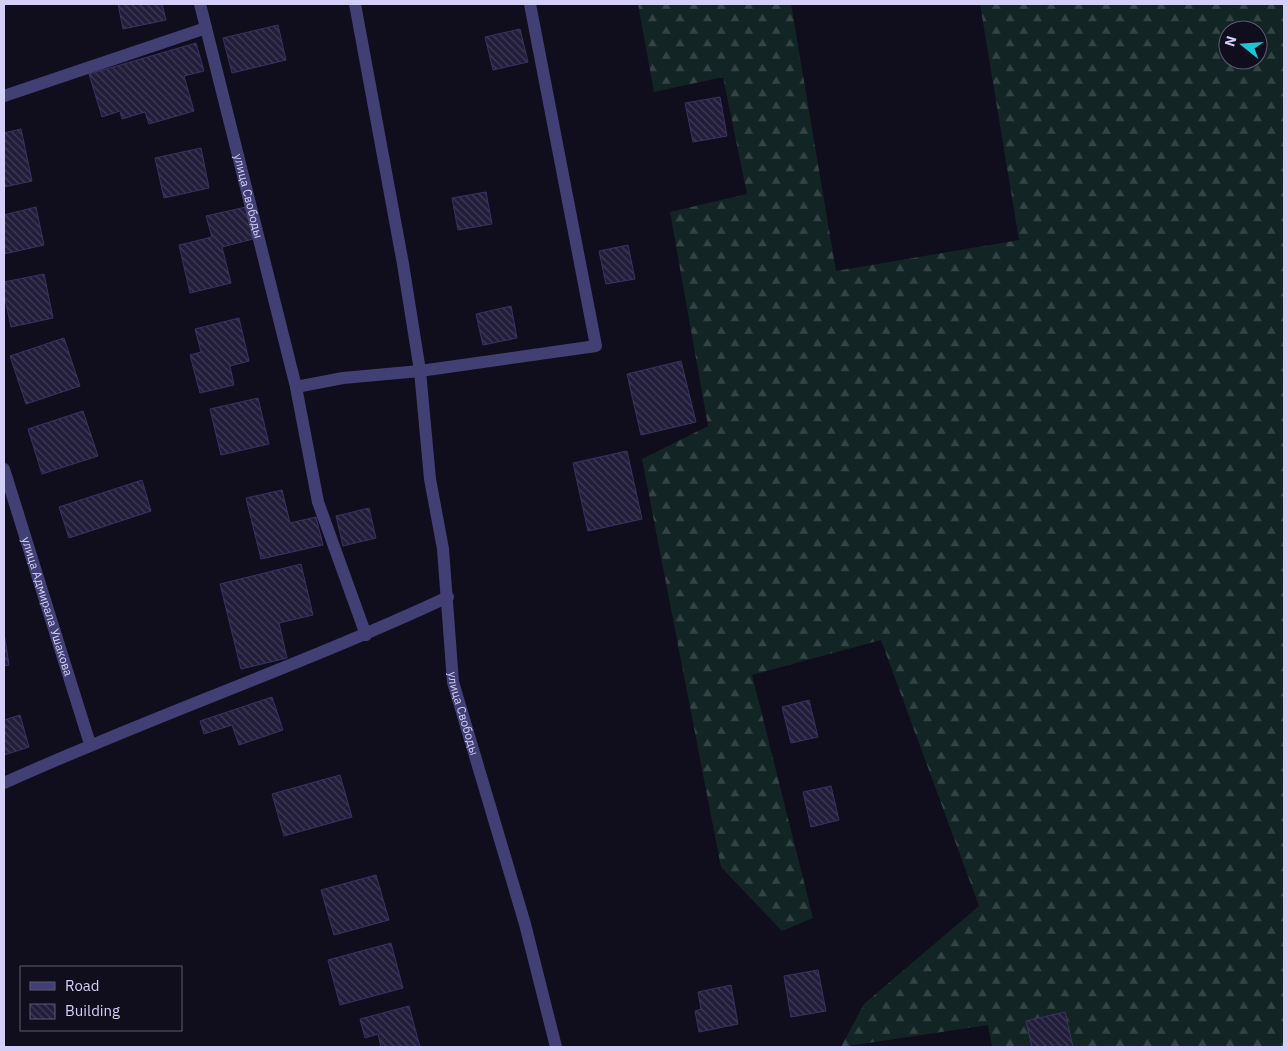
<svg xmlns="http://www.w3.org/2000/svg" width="1288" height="1051" font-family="'IBM Plex Sans',sans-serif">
	<defs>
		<pattern id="forest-firs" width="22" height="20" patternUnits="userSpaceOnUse" patternTransform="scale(1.25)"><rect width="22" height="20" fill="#122524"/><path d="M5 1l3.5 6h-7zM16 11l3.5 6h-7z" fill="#344445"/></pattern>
		<pattern id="building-back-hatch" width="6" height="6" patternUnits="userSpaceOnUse" patternTransform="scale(1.25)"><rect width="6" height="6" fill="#221d3a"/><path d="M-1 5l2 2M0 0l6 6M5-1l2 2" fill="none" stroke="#413d57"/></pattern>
	</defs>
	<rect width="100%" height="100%" fill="#100e1c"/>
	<path fill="url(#forest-firs)" fill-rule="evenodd" d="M638 4H791L836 271 1019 240 980 4H1284V1047H992L988 1025 841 1047 864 1004 979 906 881 640 752 675 813 918 782 931 721 867 642 459 708 426 670 212 747 194 723 77 654 92ZM1228 30H1258V60H1228Z"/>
	<g fill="url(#building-back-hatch)" stroke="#3b3263">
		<polygon points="118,4 162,4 166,20 123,29"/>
		<polygon points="278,25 286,60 232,73 223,38"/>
		<polygon points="520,29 528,62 493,70 485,37"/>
		<polygon points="196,43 204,71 184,76 194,111 149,124 145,112 122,119 120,111 102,117 89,74"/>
		<polygon points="720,97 727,136 693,142 685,103"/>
		<polygon points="21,129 32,181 4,187 4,133"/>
		<polygon points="201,148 209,188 164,198 155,158"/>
		<polygon points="486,192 492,224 458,230 452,198"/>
		<polygon points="36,207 44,245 4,254 4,215"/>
		<polygon points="246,207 253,239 222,247 231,283 190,293 179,245 212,237 206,216"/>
		<polygon points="628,245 635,279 606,284 599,251"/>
		<polygon points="44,274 53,318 11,327 4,294 4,282"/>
		<polygon points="511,306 517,338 483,345 476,314"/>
		<polygon points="239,318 249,361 230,366 234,385 200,393 190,355 201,352 195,329"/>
		<polygon points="64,338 80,386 26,404 10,356"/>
		<polygon points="681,361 696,422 641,435 627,374"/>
		<polygon points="258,398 269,444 221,455 210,409"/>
		<polygon points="83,411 98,456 42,474 28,429"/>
		<polygon points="627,451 642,519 588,531 573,463"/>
		<polygon points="142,480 151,511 69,538 59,507"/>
		<polygon points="282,490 290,523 316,517 323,545 261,559 246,498"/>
		<polygon points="369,508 376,538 343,546 336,516"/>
		<polygon points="301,564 313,615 279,623 287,658 241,669 220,584"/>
		<polygon points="4,633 9,665 4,666"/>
		<polygon points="272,697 283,730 239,745 232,725 204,734 200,721"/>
		<polygon points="809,700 818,737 791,743 782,707"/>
		<polygon points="20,715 29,747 4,755 4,720"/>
		<polygon points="340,775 352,817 284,836 272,794"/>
		<polygon points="831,786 839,820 811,827 803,792"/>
		<polygon points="376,875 389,920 334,935 321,890"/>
		<polygon points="391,943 403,988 340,1005 328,960"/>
		<polygon points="818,970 826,1011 791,1017 784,976"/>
		<polygon points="731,985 738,1024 699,1032 695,1011 701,1009 698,992"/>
		<polygon points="409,1006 420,1047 381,1047 378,1034 365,1038 360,1019"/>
		<polygon points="1065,1012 1073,1047 1032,1047 1026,1021"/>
	</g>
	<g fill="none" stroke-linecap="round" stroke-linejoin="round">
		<g stroke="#413f74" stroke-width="12">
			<polyline points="4,96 206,28"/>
			<polyline points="420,371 596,346 530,4"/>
		</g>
		<g stroke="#413f74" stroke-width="12">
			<path id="s1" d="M200 4 296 387 318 502 366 635"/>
			<polyline points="355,4 403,264 420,371"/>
			<path id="s2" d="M296 387 343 378 420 371 430 479 443 549 453 682 525 924 556 1047"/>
			<path id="s3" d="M4 469 90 744"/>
			<path d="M4 783C150 717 302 665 448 597"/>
		</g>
	</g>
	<g text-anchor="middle" stroke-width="5" stroke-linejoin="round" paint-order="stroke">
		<g font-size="12" fill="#d4cff8" stroke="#100e1c">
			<text dy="4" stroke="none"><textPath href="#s1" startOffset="198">улица Свободы</textPath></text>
			<text dy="4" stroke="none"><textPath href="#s3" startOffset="144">улица Адмирала Ушакова</textPath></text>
			<text dy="4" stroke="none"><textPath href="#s2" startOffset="471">улица Свободы</textPath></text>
		</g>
	</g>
	<rect width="1288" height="1051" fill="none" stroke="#d4cff8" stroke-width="10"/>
	<rect x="20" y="966" width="162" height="65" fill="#100e1c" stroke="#5e5b74"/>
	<rect x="30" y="982" width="25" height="8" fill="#413f74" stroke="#5e5b74"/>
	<text x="65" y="991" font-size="15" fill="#d4cff8">Road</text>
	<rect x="30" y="1004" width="25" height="15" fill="url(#building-back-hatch)" stroke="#5e5b74"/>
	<text x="65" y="1016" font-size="15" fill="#d4cff8">Building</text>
	<g transform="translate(1243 45) rotate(287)"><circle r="24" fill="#100e1c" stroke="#5e5b74"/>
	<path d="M0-4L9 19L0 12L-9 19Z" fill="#1dc4d6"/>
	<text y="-8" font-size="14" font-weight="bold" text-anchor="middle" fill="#d4cff8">N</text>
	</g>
</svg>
